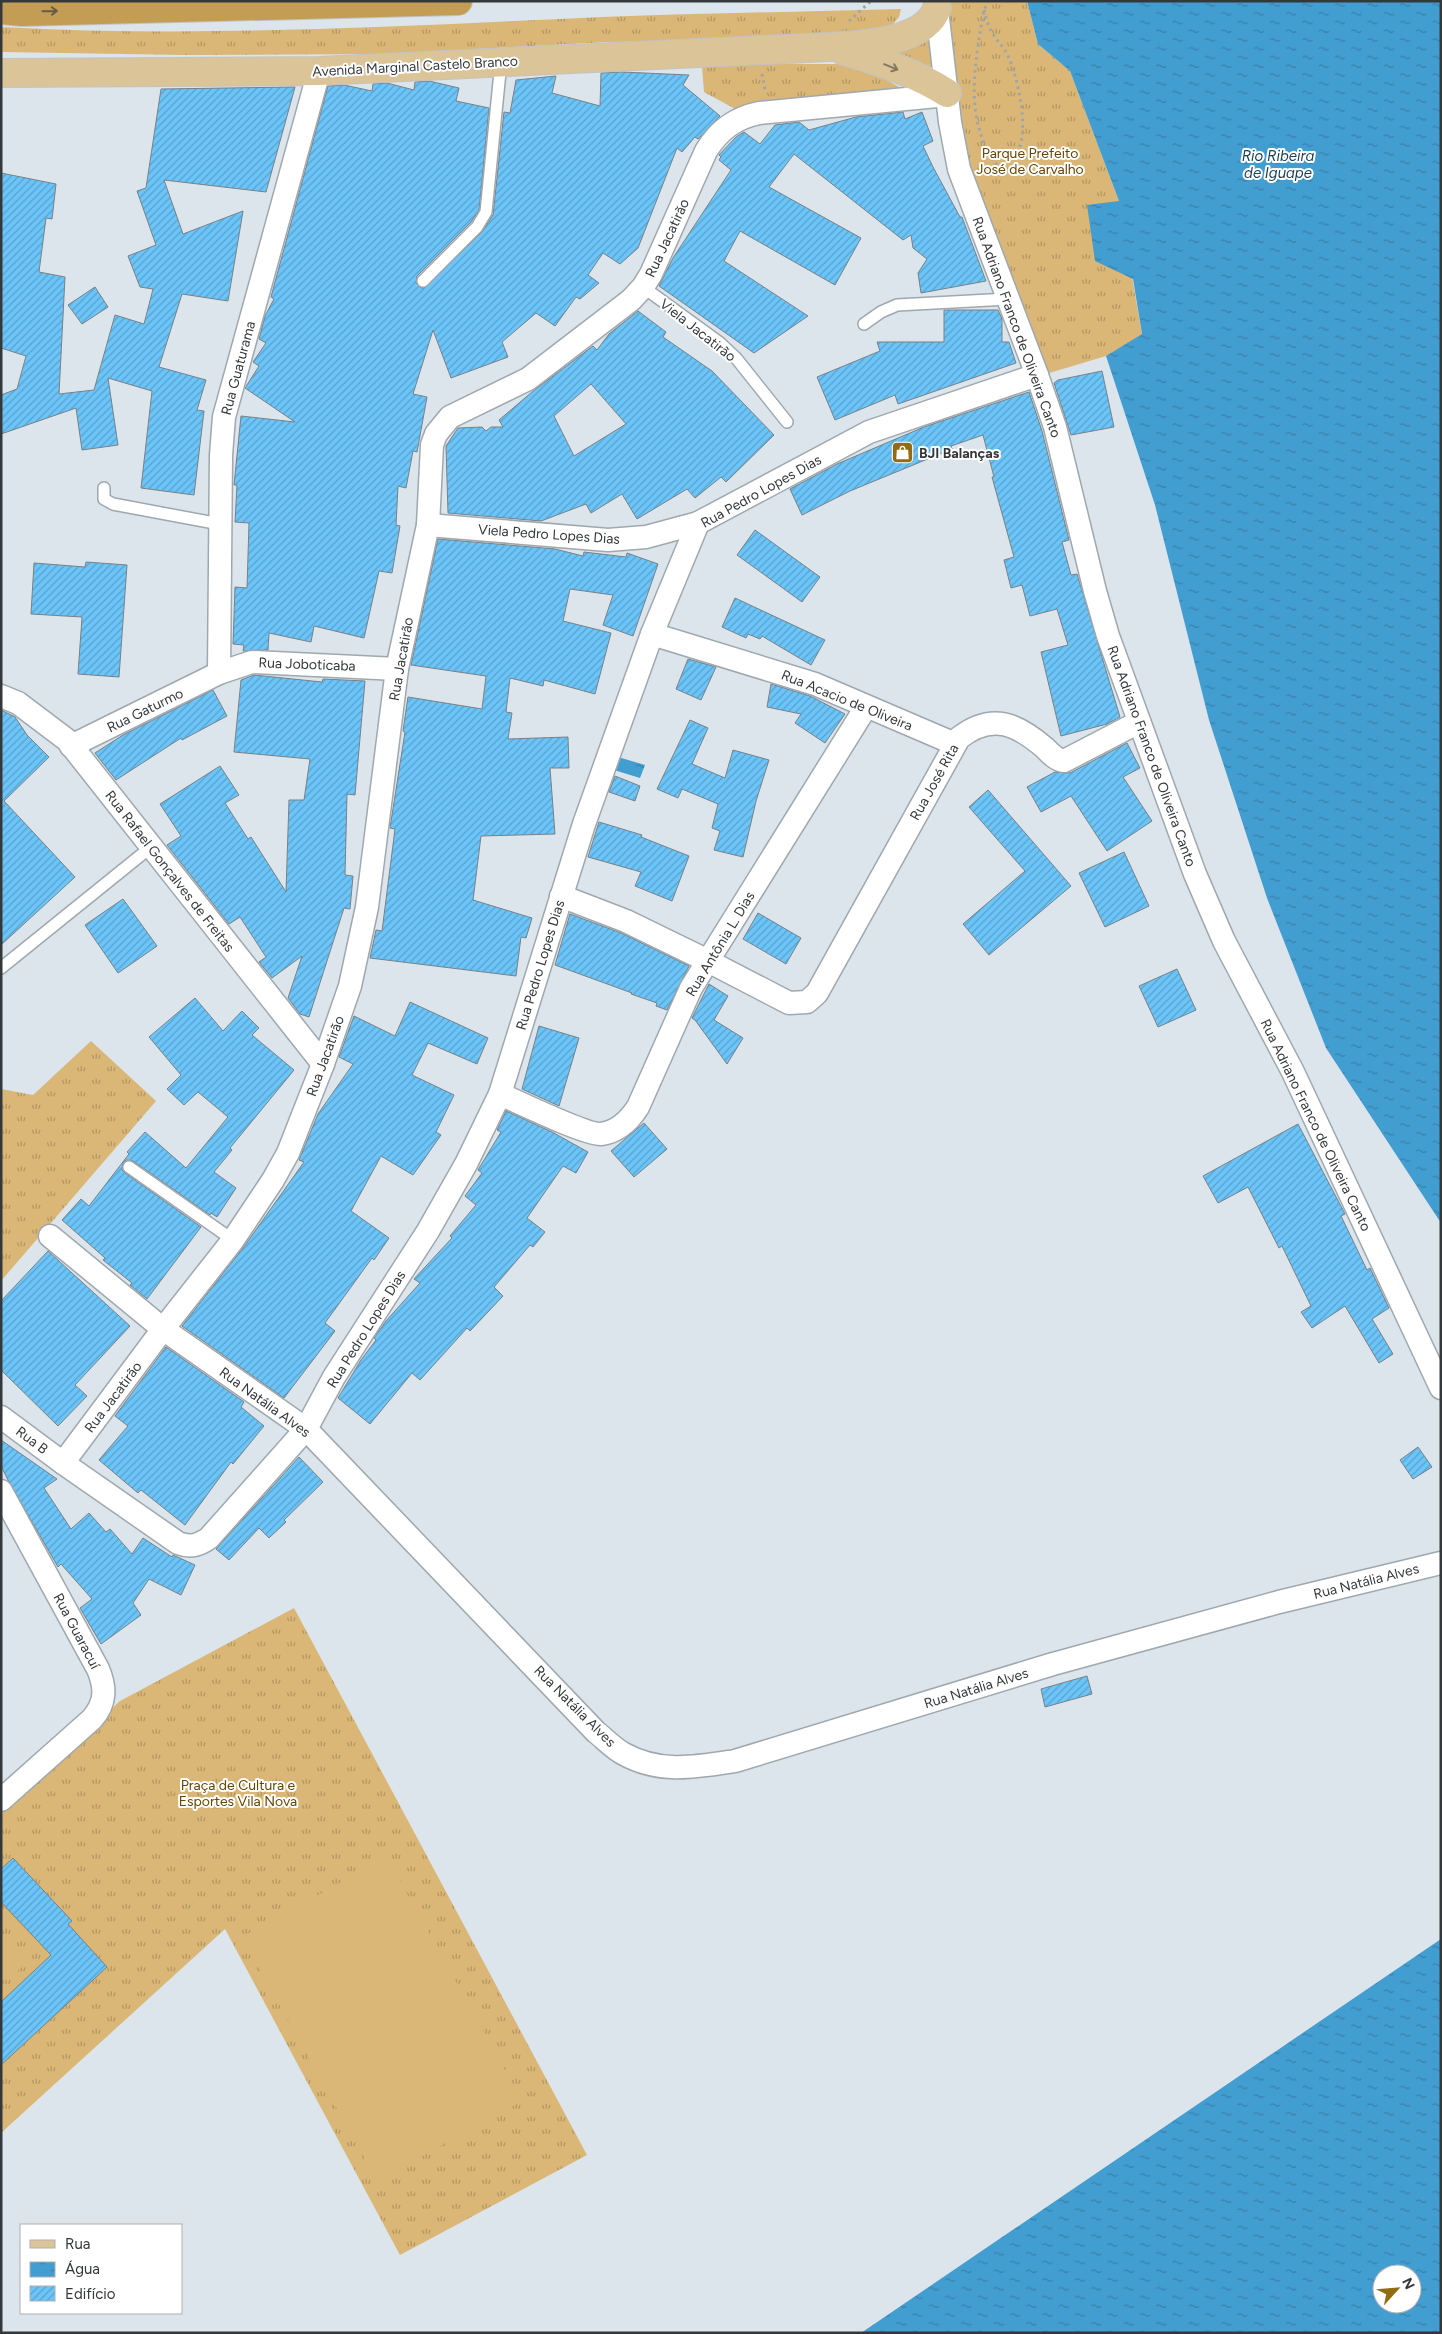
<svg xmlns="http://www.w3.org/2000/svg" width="1442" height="2334" font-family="Figtree,sans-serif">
	<defs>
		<pattern id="grass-tufts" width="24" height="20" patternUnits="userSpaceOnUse" patternTransform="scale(1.25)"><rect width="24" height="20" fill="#dab776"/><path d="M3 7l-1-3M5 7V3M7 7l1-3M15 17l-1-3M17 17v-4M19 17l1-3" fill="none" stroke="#b29662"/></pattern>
		<pattern id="water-ripples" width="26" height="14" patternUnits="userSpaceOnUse" patternTransform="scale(1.25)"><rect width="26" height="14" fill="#429dd0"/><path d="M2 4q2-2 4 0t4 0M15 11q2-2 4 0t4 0" fill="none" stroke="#3881aa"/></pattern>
		<pattern id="building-hatch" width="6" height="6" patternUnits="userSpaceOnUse" patternTransform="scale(1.25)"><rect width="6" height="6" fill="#6bc5f9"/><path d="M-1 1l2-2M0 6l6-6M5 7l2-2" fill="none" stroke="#59a1cb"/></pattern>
	</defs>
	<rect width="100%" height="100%" fill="#dbe5eb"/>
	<g fill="url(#grass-tufts)">
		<polygon points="938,1 1027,1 1038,44 1070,71 1119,201 1142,335 1106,356 1039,376 960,170"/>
		<path d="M901 9 899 17 888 30 795 39 609 42 378 54 185 55 1 52V27C202 38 402 26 602 17 702 13 801 12 901 9Z"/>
		<polygon points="930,31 935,78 876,52"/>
		<polygon points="752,64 859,64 906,91 739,111 704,92 702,67"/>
		<polygon points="91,1041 156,1101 1,1281 1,1089 33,1095"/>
		<polygon points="294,1608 587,2155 400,2255 225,1929 1,2133 1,1810 120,1701"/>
	</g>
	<g fill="#dab776">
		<polygon points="387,1857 522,2101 377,2181 242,1937"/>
		<polygon points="1,1939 25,1964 7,1981 1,1974"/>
	</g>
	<g fill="url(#water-ripples)" fill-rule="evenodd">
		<polygon points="1027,1 1441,1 1441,1223 1326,1048 1267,898 1209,720 1155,505 1106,356 1142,334 1133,279 1095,261 1087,205 1119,201 1070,71 1038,44"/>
		<polygon points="618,757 645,765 640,778 614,770"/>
		<path d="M1441 1939V2333H861ZM1382 2274H1412V2304H1382Z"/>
	</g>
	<g fill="url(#building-hatch)" stroke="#788186" fill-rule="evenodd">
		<polygon points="622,72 689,75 683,85 720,116 698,139 695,137 682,152 677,148 638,248 620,264 603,253 588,275 599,283 580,299 576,297 555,326 536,313 502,342 508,357 451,378 433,330 413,394 427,397 417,452 413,451 406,488 398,486 396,525 400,526 392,573 379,571 364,638 314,626 311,642 269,633 268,650 243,651 244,645 233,644 235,587 247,588 249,523 235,522 237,485 234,485 241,416 295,422 245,388 259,366 253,362 266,343 259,339 265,316 274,299 271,297 328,86 344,85 372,91 373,84 387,83 414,90 415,82 429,81 459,88 456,101 489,108 479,210 471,222 417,276 416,283 421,288 424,288 482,232 493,215 504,112 510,113 516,80 556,76 552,93 600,106 601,73"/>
		<polygon points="295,87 266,192 164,180 183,234 243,211 228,301 182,294 159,367 206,380 197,410 204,411 194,495 141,488 152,391 108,378 118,445 82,450 76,408 1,434 1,395 17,389 26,356 1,348 1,173 56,184 52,219 46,218 39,272 65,277 59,394 94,390 115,315 144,324 153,289 140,287 128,256 156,245 137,191 146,188 161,89"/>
		<polygon points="903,112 905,119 922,112 933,141 923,146 933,167 960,217 962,217 986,281 921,293 918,273 927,259 913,248 911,235 903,240 794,154 769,187 861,238 835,285 740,231 724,261 808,316 754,353 659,286 673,258 731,170 719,160 721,157 719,155 736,137 744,132 760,144 775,125 799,122 809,130 856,117"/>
		<polygon points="95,287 108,307 82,324 68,305"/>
		<polygon points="944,310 998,310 1002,319 1002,342 1009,342 1016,363 898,404 895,395 835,420 817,377 880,351 877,342 944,342"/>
		<path d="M638 311 666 332 663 337 712 371 774 435 726 482 721 477 695 498 687 489 637 519 622 494 591 513 586 504 541 521 448 513 446 446 458 428 482 427 486 431 491 427H503L499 420 532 392 593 346 597 350 609 334ZM591 384 626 424 574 456 554 416Z"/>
		<polygon points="1102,371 1114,427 1071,435 1054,383 1058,380"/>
		<polygon points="1029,392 1042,431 1069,540 1062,542 1071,575 1077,574 1120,717 1107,724 1061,736 1041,652 1068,645 1057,609 1030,616 1022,585 1011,588 1004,560 1014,557 992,477 994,477 983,435 951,446 952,449 850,491 802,515 790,489 837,464 924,427"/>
		<polygon points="755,530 820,577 802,602 737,555"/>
		<polygon points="438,539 555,549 583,556 584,552 626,557 627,553 658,564 633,636 603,625 613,595 570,589 563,621 611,633 595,694 544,680 543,686 510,678 506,712 512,713 508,739 568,737 569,768 550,768 555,834 481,836 473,900 532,918 526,938 521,937 516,976 370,958 376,930 382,931 395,829 390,828 405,732 403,731 408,697 482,709 486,676 411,665"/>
		<polygon points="86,562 127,565 119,677 78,674 82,617 31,614 34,563 85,567"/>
		<polygon points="735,598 825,640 811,665 762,636 760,639 748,634 746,638 722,627"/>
		<polygon points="688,659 716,667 701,700 676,689"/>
		<polygon points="254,675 322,682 323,679 365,681 355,795 347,794 345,875 353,876 350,909 344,908 309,1017 300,1014 288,998 302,956 272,978 259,962 266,957 240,917 229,924 167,845 181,836 160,804 220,766 239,795 225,803 248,839 251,837 286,892 289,800 304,800 310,759 234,752 241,680"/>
		<polygon points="771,684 810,696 845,714 825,743 795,723 801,714 767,707"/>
		<polygon points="213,690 227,716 182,740 181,738 116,780 95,753 123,735"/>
		<polygon points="1,710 15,717 27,735 49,757 4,801 75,877 1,945"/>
		<polygon points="690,720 708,728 692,764 725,778 733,750 769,760 756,801 743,857 714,850 720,831 712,828 718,804 682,789 678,798 657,789"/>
		<polygon points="1127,743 1140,768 1123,777 1152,821 1107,851 1071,796 1041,812 1027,787 1055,772 1070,773"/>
		<polygon points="615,776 640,786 635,801 609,792"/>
		<polygon points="988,790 1071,886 989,955 963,924 1025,871 969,807"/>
		<polygon points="599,822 642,835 641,837 689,856 672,901 635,886 641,872 588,857"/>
		<polygon points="1124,852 1149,906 1105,927 1079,873"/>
		<polygon points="123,899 157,946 118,973 85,925"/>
		<polygon points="758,913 801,938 786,964 743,939"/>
		<polygon points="570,914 621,933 689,966 667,1010 656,1006 657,1003 631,994 632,993 555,965"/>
		<polygon points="1177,969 1196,1010 1158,1027 1139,986"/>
		<polygon points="709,984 728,996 714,1020 743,1038 727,1064 695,1020 692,1018"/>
		<polygon points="195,998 223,1031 242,1011 259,1028 252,1035 294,1070 230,1148 232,1150 214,1172 236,1188 217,1217 211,1213 210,1215 133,1161 126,1160 123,1163 122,1170 125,1173 201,1227 147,1299 130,1285 132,1283 103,1260 105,1258 62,1220 81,1199 89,1206 129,1154 127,1152 145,1132 186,1168 228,1117 198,1092 184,1105 167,1089 181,1075 149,1037"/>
		<polygon points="410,1002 488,1038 477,1064 428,1043 412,1075 454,1095 436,1132 441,1135 413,1175 381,1156 351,1211 389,1238 374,1260 372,1258 325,1323 335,1331 284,1398 182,1326 243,1248 304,1162 299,1160 318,1114 353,1064 339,1057 354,1016 395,1036"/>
		<polygon points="539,1026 579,1038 559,1106 522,1089"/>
		<polygon points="506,1111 552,1132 588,1152 576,1173 563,1166 527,1218 545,1232 533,1247 530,1245 494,1287 503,1296 470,1331 467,1328 420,1380 412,1373 370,1424 338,1398 361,1360 376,1340 374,1338 386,1321 420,1283 414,1279 452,1238 450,1236 476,1205 465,1196 482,1173 478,1170 501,1132 497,1130"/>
		<polygon points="644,1123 667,1149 634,1177 611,1151"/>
		<polygon points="1298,1124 1345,1214 1341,1216 1367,1270 1370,1268 1389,1308 1372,1319 1393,1354 1379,1363 1345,1306 1312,1328 1301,1312 1311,1306 1282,1246 1279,1248 1248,1187 1218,1203 1203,1176"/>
		<polygon points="48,1251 130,1326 75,1385 87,1396 58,1426 1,1370 1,1301"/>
		<polygon points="166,1347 244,1402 241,1407 264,1426 233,1464 231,1462 185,1525 141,1490 138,1493 99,1460 128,1426 115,1416"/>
		<polygon points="1,1440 57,1479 44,1488 71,1529 89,1513 106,1532 110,1529 132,1554 143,1538 172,1557 173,1555 195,1565 181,1595 149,1579 133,1603 141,1615 101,1644 80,1608 92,1599 61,1564 58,1567 8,1480 1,1466"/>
		<polygon points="1418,1447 1432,1467 1413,1479 1400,1460"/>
		<polygon points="299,1457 323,1482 284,1520 286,1522 269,1538 259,1528 229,1560 216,1549"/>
		<polygon points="1087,1676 1092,1694 1045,1707 1041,1689"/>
		<polygon points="13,1858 72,1921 68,1924 107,1967 1,2065 1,2002 51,1955 1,1902 1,1869"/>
	</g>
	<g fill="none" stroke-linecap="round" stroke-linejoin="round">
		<defs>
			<g id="service">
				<polyline points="423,281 477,227 486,212 501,62"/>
				<polyline points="643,287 720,343 736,358 787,422"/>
				<polyline points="864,324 881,312 897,305 1008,299"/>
				<polyline points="104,488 104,499 113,504 220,524"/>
				<polyline points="1,968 151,847"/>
				<polyline points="129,1167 233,1240"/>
			</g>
			<g id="minor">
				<polyline points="936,1 950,122 959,169 1037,375 1055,427 1095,591 1108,636 1195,874 1224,941 1293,1072 1441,1388"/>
				<polyline points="428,525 608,540 646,537 698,523 869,432 1037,375"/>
				<polyline points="652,634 815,684 955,744"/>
				<polyline points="219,673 221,455 224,417 319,71"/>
				<polyline points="1,696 18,703 67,740 323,1064"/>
				<polyline points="71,746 219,673 252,662 397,669"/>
				<path d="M561 896 626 921 708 961 789 1003 807 1002 817 993 959 738C992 712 1017 724 1045 748 1050 753 1056 760 1064 761L1139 722"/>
				<path d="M500 1094C518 1102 586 1135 601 1134 618 1132 629 1121 638 1107L691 988 866 707"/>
				<path d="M50 1236 163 1329 306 1429 596 1732C605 1739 614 1749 624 1754 660 1774 696 1767 735 1761L1053 1664 1279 1602 1441 1563"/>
				<path d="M1 1417 63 1463 178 1543C191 1548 199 1545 209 1538L306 1429 334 1377 428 1231 466 1164 500 1094 584 824 652 634 698 523"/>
				<path d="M63 1463 163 1329 233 1240 273 1180 288 1153 323 1064 350 986 367 907 397 669 428 525 432 445 436 434 450 417 528 379 631 300 643 287 651 274 706 151C719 130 735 118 759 113L948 95"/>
				<path d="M1 1491 98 1669C106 1688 106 1703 92 1719L1 1800"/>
			</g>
			<g id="primary">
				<path d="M844 51C880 61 916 73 947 93"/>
				<path d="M1 73 319 71 828 47C859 45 926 43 937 8"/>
			</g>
			<polyline id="motorway" points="1,10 22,12 458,1"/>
		</defs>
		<use href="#service" stroke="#9fa8ae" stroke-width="14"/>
		<use href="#minor" stroke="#9fa8ae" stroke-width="25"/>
		<use href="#primary" stroke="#c2c3c4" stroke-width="30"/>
		<use href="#motorway" stroke="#c2c3c4" stroke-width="30"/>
		<g stroke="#9fa6ab" stroke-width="3" stroke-dasharray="2.5 4" stroke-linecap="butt">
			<path d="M984 10C986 17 988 26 992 32 996 40 1003 46 1007 54 1019 77 1040 166 996 164 963 119 975 62 984 10L988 1"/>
			<polyline points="849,21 871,1"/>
			<polyline points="762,74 765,90"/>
		</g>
		<use href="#service" stroke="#fff" stroke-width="11"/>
		<use href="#minor" stroke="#fff" stroke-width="22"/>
		<use href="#primary" stroke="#dbc498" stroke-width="28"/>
		<use href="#motorway" stroke="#c39d53" stroke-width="28"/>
	</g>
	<defs><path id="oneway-shaft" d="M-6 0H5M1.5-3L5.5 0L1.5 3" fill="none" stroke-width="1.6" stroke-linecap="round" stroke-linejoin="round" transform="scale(1.25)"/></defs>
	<use stroke="#675b43" href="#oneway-shaft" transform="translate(50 11) rotate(-1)"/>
	<use stroke="#807765" href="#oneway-shaft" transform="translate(891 67) rotate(22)"/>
	<defs>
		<symbol id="shop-square" viewBox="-11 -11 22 22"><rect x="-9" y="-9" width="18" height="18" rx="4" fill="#926b13" stroke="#fff"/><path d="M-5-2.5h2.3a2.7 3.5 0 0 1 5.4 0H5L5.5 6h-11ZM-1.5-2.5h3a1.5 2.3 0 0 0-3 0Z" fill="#fff"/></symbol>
	</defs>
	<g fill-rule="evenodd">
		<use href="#shop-square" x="890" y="440" width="25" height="25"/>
	</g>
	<g text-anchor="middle" stroke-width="4" stroke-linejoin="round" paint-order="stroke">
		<g font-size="14" fill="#35383b" stroke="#fff">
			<text transform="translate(415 66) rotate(-3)" y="5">Avenida Marginal Castelo Branco</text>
			<text transform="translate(667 238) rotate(-65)" y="5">Rua Jacatirão</text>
			<text transform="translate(1017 327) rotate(70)" y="5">Rua Adriano Franco de Oliveira Canto</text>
			<text transform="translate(698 330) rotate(38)" y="5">Viela Jacatirão</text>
			<text transform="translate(238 368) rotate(-75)" y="5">Rua Guaturama</text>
			<text transform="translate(761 491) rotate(-29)" y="5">Rua Pedro Lopes Dias</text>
			<text transform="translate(549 534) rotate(4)" y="5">Viela Pedro Lopes Dias</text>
			<text transform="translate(401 659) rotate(-80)" y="5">Rua Jacatirão</text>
			<text transform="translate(307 664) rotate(2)" y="5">Rua Joboticaba</text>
			<text transform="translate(847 700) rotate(22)" y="5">Rua Acacio de Oliveira</text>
			<text transform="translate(145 710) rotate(-26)" y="5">Rua Gaturmo</text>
			<text transform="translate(1152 756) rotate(70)" y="5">Rua Adriano Franco de Oliveira Canto</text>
			<text transform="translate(934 782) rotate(-61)" y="5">Rua José Rita</text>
			<text transform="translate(170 871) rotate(52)" y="5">Rua Rafael Gonçalves de Freitas</text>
			<text transform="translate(720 944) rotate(-59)" y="5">Rua Antônia L. Dias</text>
			<text transform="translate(540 965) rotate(-73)" y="5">Rua Pedro Lopes Dias</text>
			<text transform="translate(325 1056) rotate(-70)" y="5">Rua Jacatirão</text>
			<text transform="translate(1316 1125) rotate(64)" y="5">Rua Adriano Franco de Oliveira Canto</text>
			<text transform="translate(366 1329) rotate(-58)" y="5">Rua Pedro Lopes Dias</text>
			<text transform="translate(113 1397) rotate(-53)" y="5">Rua Jacatirão</text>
			<text transform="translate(265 1402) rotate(36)" y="5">Rua Natália Alves</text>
			<text transform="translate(32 1440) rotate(37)" y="5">Rua B</text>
			<text transform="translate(1366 1581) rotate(-14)" y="5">Rua Natália Alves</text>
			<text transform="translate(77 1631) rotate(62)" y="5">Rua Guaracuí</text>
			<text transform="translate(976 1688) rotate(-17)" y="5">Rua Natália Alves</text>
			<text transform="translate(575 1706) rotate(45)" y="5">Rua Natália Alves</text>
		</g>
		<g font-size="14" fill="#634600" stroke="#fff">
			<text x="1030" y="158">Parque Prefeito<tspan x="1030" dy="16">José de Carvalho</tspan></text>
			<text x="238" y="1790">Praça de Cultura e<tspan x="238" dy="16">Esportes Vila Nova</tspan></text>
		</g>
		<g font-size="14" font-weight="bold" fill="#35383b" stroke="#fff" text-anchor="start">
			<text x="919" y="458">BJI Balanças</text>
		</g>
		<g font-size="15" font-style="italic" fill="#194055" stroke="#fff">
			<text x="1278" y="161">Rio Ribeira<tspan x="1278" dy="17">de Iguape</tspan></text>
		</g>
	</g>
	<rect width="1442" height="2334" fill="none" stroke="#35383b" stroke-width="5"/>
	<rect x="20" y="2224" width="162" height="90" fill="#ffffff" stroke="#aeafb1"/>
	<rect x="30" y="2240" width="25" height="8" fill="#dbc498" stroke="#aeafb1"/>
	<text x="65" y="2249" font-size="15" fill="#35383b">Rua</text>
	<rect x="30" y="2262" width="25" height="15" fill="url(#water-ripples)" stroke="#aeafb1"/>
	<text x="65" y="2274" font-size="15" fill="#35383b">Água</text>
	<rect x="30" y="2286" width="25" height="15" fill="url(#building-hatch)" stroke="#aeafb1"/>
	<text x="65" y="2299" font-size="15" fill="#35383b">Edifício</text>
	<g transform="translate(1397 2289) rotate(64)"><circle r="24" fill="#ffffff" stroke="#aeafb1"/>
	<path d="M0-4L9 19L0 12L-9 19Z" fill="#926b13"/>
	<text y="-8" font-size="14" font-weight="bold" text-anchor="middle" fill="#35383b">N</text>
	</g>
</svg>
